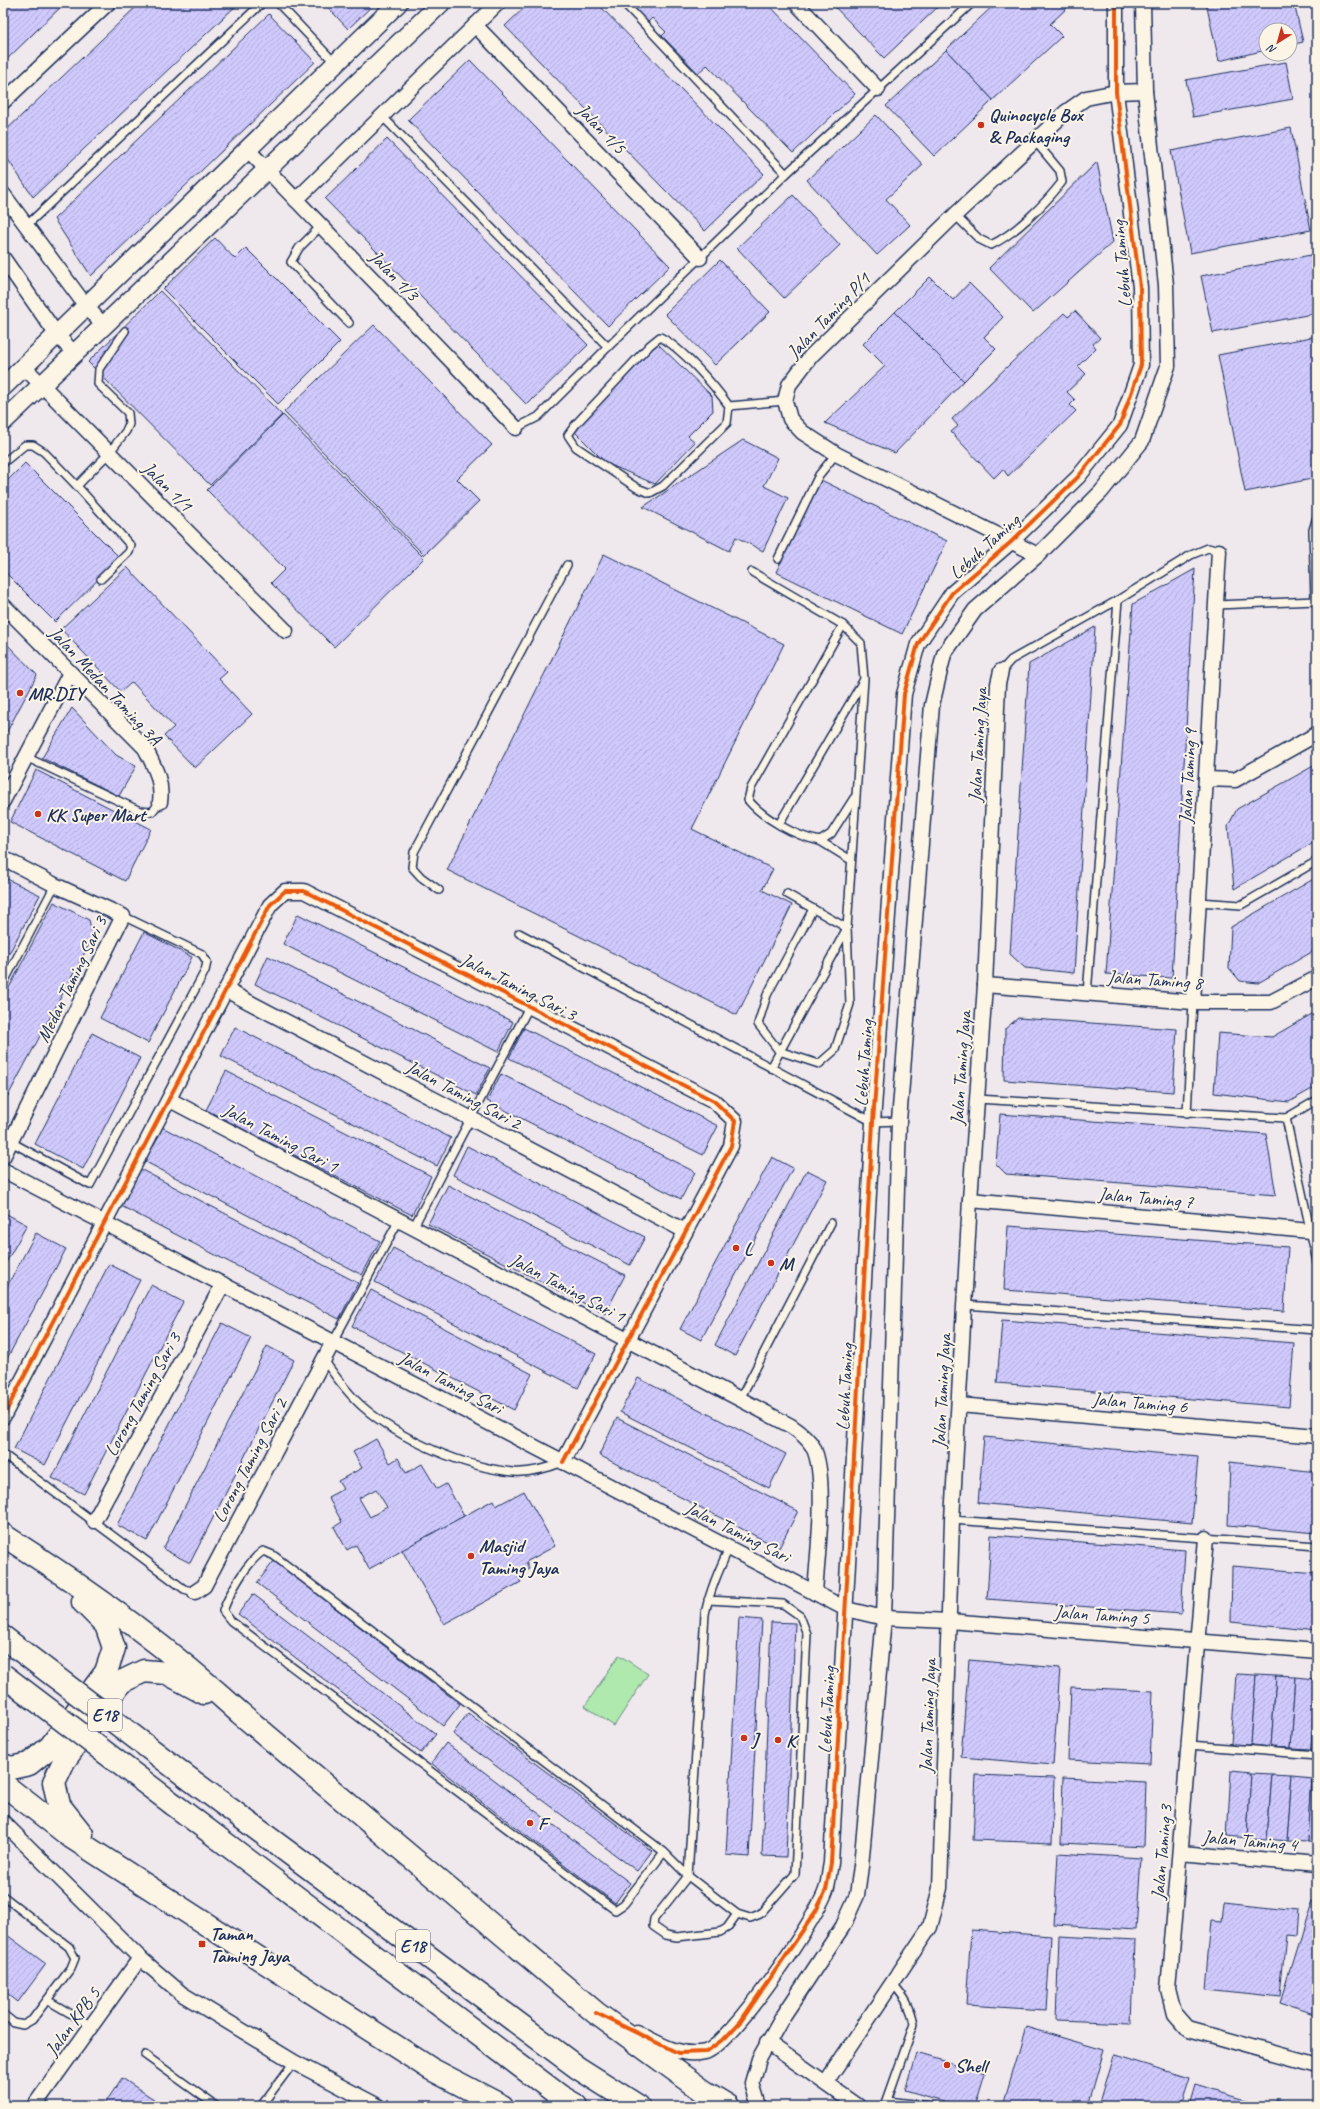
<svg xmlns="http://www.w3.org/2000/svg" width="1320" height="2109" font-family="Caveat,sans-serif">
	<defs>
		<pattern id="building-hatch" width="6" height="6" patternUnits="userSpaceOnUse"><rect width="6" height="6" fill="#d0c9fc"/><path d="M-1 1l2-2M0 6l6-6M5 7l2-2" fill="none" stroke="#b2adda"/></pattern>
	</defs>
	<rect width="100%" height="100%" fill="#efe8ec"/>
	<filter id="ink" filterUnits="userSpaceOnUse"><feTurbulence type="fractalNoise" baseFrequency=".025" numOctaves="2"/><feDisplacementMap in="SourceGraphic" scale="8" xChannelSelector="R" yChannelSelector="G"/><feConvolveMatrix kernelMatrix="1 2 1 2 8 2 1 2 1" color-interpolation-filters="sRGB"/></filter>
	<g filter="url(#ink)">
		<polygon fill="#b0e9ad" stroke="#668c86" points="619,1655 648,1674 614,1726 585,1706"/>
		<g fill="url(#building-hatch)" stroke="#1b2f5e" fill-rule="evenodd">
			<polygon points="3,3 65,3 3,63"/>
			<polygon points="140,3 239,3 33,197 3,152 3,133"/>
			<polygon points="324,3 375,3 348,29"/>
			<polygon points="529,3 597,3 764,174 705,231 505,26"/>
			<polygon points="628,3 767,3 855,94 793,153 707,65 698,73 662,36 666,32 652,18 646,24"/>
			<polygon points="831,3 942,3 884,58"/>
			<polygon points="996,3 1062,3 1067,8 1050,24 1062,36 993,100 946,50"/>
			<polygon points="1206,3 1294,3 1303,42 1290,45 1290,30 1266,30 1266,50 1219,61"/>
			<polygon points="269,14 315,62 91,276 54,219"/>
			<polygon points="946,50 993,100 934,156 886,106"/>
			<polygon points="470,60 670,266 608,326 408,120"/>
			<polygon points="1286,62 1293,99 1193,117 1186,80"/>
			<polygon points="876,115 923,165 886,199 910,225 877,255 807,180"/>
			<polygon points="1291,128 1311,230 1190,253 1171,151"/>
			<polygon points="387,139 588,345 527,405 325,199"/>
			<polygon points="1097,162 1113,242 1033,313 989,268"/>
			<polygon points="793,195 840,245 784,298 737,248"/>
			<polygon points="215,238 235,259 246,248 340,342 278,404 163,289"/>
			<polygon points="1316,254 1317,313 1213,333 1201,276"/>
			<polygon points="720,260 770,312 715,365 665,314"/>
			<polygon points="930,277 953,300 969,283 1003,317 984,337 996,349 964,381 895,312"/>
			<polygon points="160,291 282,415 210,485 88,362"/>
			<polygon points="1075,311 1100,338 1093,344 1096,348 1078,366 1086,374 1067,392 1075,400 1070,405 1076,411 1008,476 1003,469 994,478 951,432 958,426 952,419 1064,313 1068,317"/>
			<polygon points="895,312 964,381 895,453 825,423 885,366 863,344"/>
			<polygon points="374,325 492,445 457,479 479,501 424,555 284,412"/>
			<polygon points="1317,336 1317,478 1245,492 1218,355"/>
			<polygon points="657,343 712,396 713,411 688,436 695,442 655,484 606,463 574,431"/>
			<polygon points="283,415 424,558 334,647 271,583 285,569 207,490"/>
			<polygon points="743,440 778,458 764,486 788,498 763,551 736,537 729,551 643,507"/>
			<polygon points="25,463 120,558 55,622 3,570 3,485"/>
			<polygon points="821,480 947,541 902,634 776,572"/>
			<polygon points="604,554 784,644 692,829 773,869 762,890 792,905 737,1015 447,870"/>
			<polygon points="127,567 227,672 219,679 252,714 195,768 164,736 174,727 132,682 121,692 61,629"/>
			<polygon points="1195,569 1172,978 1106,974 1133,604"/>
			<polygon points="1095,627 1074,973 1025,968 1010,954 1029,664"/>
			<polygon points="3,640 37,675 3,739"/>
			<polygon points="72,708 116,755 136,766 119,796 42,758"/>
			<polygon points="1317,764 1317,840 1234,889 1228,826 1237,809"/>
			<polygon points="36,770 151,829 125,881 10,822"/>
			<polygon points="3,877 40,895 3,965"/>
			<polygon points="1317,877 1317,949 1258,983 1240,981 1229,968 1231,927"/>
			<polygon points="54,902 89,920 93,937 8,1096 3,1093 3,999"/>
			<polygon points="298,914 513,1022 498,1052 283,944"/>
			<polygon points="144,932 192,957 148,1043 100,1018"/>
			<polygon points="268,956 490,1068 476,1095 255,984"/>
			<polygon points="1317,1011 1317,1086 1289,1102 1214,1093 1218,1033 1272,1037"/>
			<polygon points="1018,1018 1177,1029 1173,1092 1004,1080 1005,1029"/>
			<polygon points="235,1027 451,1138 437,1166 221,1056"/>
			<polygon points="524,1028 718,1126 703,1155 509,1058"/>
			<polygon points="92,1033 140,1058 83,1169 35,1144"/>
			<polygon points="226,1071 431,1176 412,1215 206,1110"/>
			<polygon points="501,1074 695,1172 681,1199 487,1101"/>
			<polygon points="1000,1114 1266,1134 1276,1195 1006,1174 996,1164"/>
			<polygon points="1317,1125 1317,1152 1311,1128"/>
			<polygon points="162,1127 380,1241 362,1275 144,1161"/>
			<polygon points="467,1146 645,1237 630,1265 453,1175"/>
			<polygon points="772,1157 793,1168 701,1340 680,1329"/>
			<polygon points="140,1169 358,1283 339,1319 121,1206"/>
			<polygon points="807,1170 827,1180 735,1356 715,1345"/>
			<polygon points="448,1185 625,1275 605,1314 428,1224"/>
			<polygon points="3,1212 27,1225 3,1268"/>
			<polygon points="1008,1226 1288,1247 1284,1311 1004,1290"/>
			<polygon points="36,1233 66,1249 3,1366 3,1294"/>
			<polygon points="393,1248 596,1354 578,1388 375,1282"/>
			<polygon points="109,1264 140,1280 45,1465 14,1449"/>
			<polygon points="151,1285 183,1302 84,1494 52,1478"/>
			<polygon points="371,1290 532,1374 514,1410 352,1326"/>
			<polygon points="1002,1320 1294,1343 1289,1407 997,1383"/>
			<polygon points="222,1323 251,1338 147,1541 117,1525"/>
			<polygon points="267,1346 294,1360 190,1563 163,1549"/>
			<polygon points="638,1378 786,1454 769,1488 620,1412"/>
			<polygon points="617,1418 798,1511 779,1548 599,1455"/>
			<polygon points="984,1437 1198,1457 1192,1523 978,1503"/>
			<path d="M376 1439 390 1463 398 1458 406 1473 422 1464 437 1489 446 1484 464 1516 369 1569 356 1545 347 1550 334 1527 342 1522 328 1497 343 1489 338 1481 362 1468 353 1452ZM376 1489 387 1507 370 1517 359 1498Z"/>
			<polygon points="1230,1462 1317,1472 1317,1533 1228,1525"/>
			<polygon points="524,1491 555,1546 526,1562 529,1568 517,1575 521,1582 444,1624 402,1550 493,1500 496,1506"/>
			<polygon points="991,1535 1185,1550 1181,1614 987,1599"/>
			<polygon points="274,1561 460,1704 443,1726 257,1583"/>
			<polygon points="1232,1566 1317,1573 1317,1631 1231,1622"/>
			<polygon points="253,1594 436,1734 421,1753 238,1614"/>
			<polygon points="739,1618 762,1620 749,1857 726,1855"/>
			<polygon points="771,1622 795,1623 786,1857 762,1856"/>
			<polygon points="969,1660 1060,1668 1053,1765 961,1757"/>
			<polygon points="1236,1674 1256,1675 1251,1745 1231,1744"/>
			<polygon points="1256,1675 1276,1676 1271,1747 1251,1745"/>
			<polygon points="1276,1676 1296,1677 1291,1748 1271,1747"/>
			<polygon points="1296,1677 1316,1679 1311,1749 1291,1748"/>
			<polygon points="1316,1679 1317,1679 1317,1750 1311,1749"/>
			<polygon points="1071,1687 1153,1691 1150,1764 1068,1760"/>
			<polygon points="468,1713 652,1851 637,1871 453,1734"/>
			<polygon points="446,1743 630,1883 615,1903 431,1763"/>
			<polygon points="1231,1771 1251,1773 1247,1838 1227,1836"/>
			<polygon points="1251,1773 1272,1774 1267,1839 1247,1838"/>
			<polygon points="1272,1774 1292,1775 1287,1841 1267,1839"/>
			<polygon points="976,1775 1054,1778 1052,1843 973,1840"/>
			<polygon points="1292,1775 1312,1777 1308,1842 1287,1841"/>
			<polygon points="1312,1777 1317,1777 1317,1843 1308,1842"/>
			<polygon points="1063,1778 1146,1782 1144,1847 1061,1843"/>
			<polygon points="1058,1853 1141,1858 1136,1930 1054,1925"/>
			<polygon points="1312,1899 1317,1901 1317,2015 1280,2003"/>
			<polygon points="1224,1902 1297,1910 1295,1936 1286,1935 1280,1996 1206,1988 1212,1920 1222,1921"/>
			<polygon points="971,1930 1051,1936 1046,2010 966,2005"/>
			<polygon points="3,1932 46,1964 18,2002 3,1990"/>
			<polygon points="1059,1936 1135,1940 1132,2023 1056,2020"/>
			<polygon points="1026,2027 1104,2050 1088,2106 1003,2106"/>
			<polygon points="916,2053 985,2073 975,2106 961,2106 905,2090"/>
			<polygon points="1114,2055 1189,2078 1180,2106 1099,2106"/>
			<polygon points="122,2078 164,2106 103,2106"/>
			<polygon points="1195,2085 1263,2105 1263,2106 1189,2106"/>
			<polygon points="1276,2101 1295,2106 1275,2106"/>
		</g>
		<g fill="none" stroke-linecap="round" stroke-linejoin="round">
			<defs>
				<g id="service">
					<polyline points="278,3 336,64"/>
					<polyline points="624,3 786,174"/>
					<polyline points="382,116 608,347"/>
					<path d="M955 215 979 239 991 245C1016 233 1045 204 1062 182L1060 171 1035 141"/>
					<polyline points="26,226 262,3"/>
					<polyline points="321,226 299,248 291,262 349,323"/>
					<path d="M660 337C682 348 714 385 729 406L727 423 663 486 650 493 637 488 576 447 568 435 576 424 650 345Z"/>
					<polyline points="729,406 785,401"/>
					<polyline points="516,428 538,417 608,347 786,174 972,3"/>
					<polyline points="3,463 25,445 33,445 44,452 77,486"/>
					<polyline points="778,559 819,475 836,454"/>
					<polyline points="752,572 843,625 861,643 864,679 847,928 850,1004 835,1050 819,1064 779,1051 758,1024 767,995 813,909"/>
					<polyline points="101,579 129,552 131,546 77,486 109,453 126,431 129,424 128,413 98,384 99,369 125,331"/>
					<polyline points="1315,601 1313,530 1317,517"/>
					<polyline points="1216,605 1317,601"/>
					<path d="M843 625 751 788 748 800C764 819 795 836 820 841L831 834 854 798"/>
					<polyline points="1001,671 1011,660 1118,600 1191,555 1208,548 1219,551"/>
					<polyline points="26,757 140,811 152,812 160,802"/>
					<polyline points="779,824 863,681"/>
					<polyline points="820,841 851,860"/>
					<polyline points="439,890 421,877 412,867 414,852 567,565"/>
					<polyline points="787,894 847,928"/>
					<polyline points="1199,902 1241,905 1317,861"/>
					<polyline points="519,933 873,1122 899,1121"/>
					<polyline points="3,984 55,885"/>
					<polyline points="1087,994 1118,600"/>
					<polyline points="771,1068 847,928"/>
					<polyline points="977,1099 1286,1118 1317,1100"/>
					<polyline points="1187,1113 1193,1002"/>
					<polyline points="1286,1118 1317,1262"/>
					<polyline points="11,1142 90,1185 205,971 207,962 202,954 123,916"/>
					<polyline points="413,1228 529,1007"/>
					<polyline points="965,1305 1317,1330"/>
					<polyline points="333,1342 399,1220"/>
					<path d="M324 1360C335 1376 348 1394 363 1407 401 1440 463 1467 513 1472 529 1473 548 1468 563 1462"/>
					<polyline points="740,1399 831,1223"/>
					<polyline points="3,1454 184,1589 195,1592"/>
					<polyline points="952,1520 1317,1546"/>
					<path d="M708 1600 783 1604 800 1616 807 1634 795 1874 760 1914 750 1918 737 1914 688 1876 705 1614C710 1590 719 1570 729 1548"/>
					<polyline points="1189,1745 1317,1755"/>
					<path d="M664 1852 624 1904 615 1910 231 1621 223 1611C230 1592 247 1562 263 1551L273 1555 664 1852 688 1876 654 1919 653 1926 666 1935 677 1937 720 1932 727 1928 737 1914"/>
					<polyline points="3,1896 69,1947 75,1958 71,1968 47,2000 92,2026"/>
					<polyline points="3,2014 14,2023 23,2025 32,2020 47,2000"/>
					<polyline points="145,2055 216,2106"/>
					<polyline points="887,2101 931,2106"/>
					<polyline points="261,2106 294,2062"/>
					<path d="M885 2106 914 2024C911 2007 904 1996 893 1984"/>
				</g>
				<g id="minor">
					<polyline points="796,3 878,89"/>
					<polyline points="475,25 700,258"/>
					<polyline points="3,102 108,3"/>
					<polyline points="247,149 516,428"/>
					<polyline points="3,194 86,306 104,326"/>
					<polyline points="296,200 498,3"/>
					<polyline points="3,258 57,335 75,354"/>
					<polyline points="24,367 286,631"/>
					<polyline points="1038,555 836,454 802,432 790,419 785,401 789,385 811,356 955,215 1066,112 1086,98 1116,92 1145,91"/>
					<path d="M3 605 145 748C154 766 163 781 160 802"/>
					<polyline points="1206,779 1235,780 1317,734"/>
					<polyline points="3,801 70,673"/>
					<polyline points="3,858 55,885 123,916 3,1157"/>
					<polyline points="985,985 1193,1002 1271,1002 1317,978"/>
					<polyline points="226,990 685,1231"/>
					<polyline points="1193,1002 1219,551"/>
					<path d="M170 1100 791 1426C800 1432 808 1438 813 1447 828 1477 817 1558 815 1593"/>
					<polyline points="3,1170 846,1609 884,1618 949,1621 1317,1651"/>
					<polyline points="970,1200 1310,1231 1317,1227"/>
					<polyline points="959,1405 1317,1436"/>
					<polyline points="3,1417 270,905 285,891 304,891 714,1101 735,1121 731,1146 563,1462"/>
					<polyline points="94,1521 223,1284"/>
					<polyline points="1206,1538 1168,1989 1174,2013 1188,2029 1317,2065"/>
					<polyline points="195,1592 204,1586 333,1342"/>
					<polyline points="3,1822 140,1958 182,1994 294,2062 378,2106"/>
					<polyline points="1180,1853 1317,1865"/>
					<path d="M636 2032C658 2043 680 2058 705 2052 731 2045 817 1918 826 1890 829 1881 829 1872 831 1863L873 1122 904 694 918 644 952 593 1011 542 1078 477 1120 425 1141 365 1140 287 1116 92V3"/>
					<polyline points="767,2042 858,2106"/>
					<polyline points="826,2082 930,1927 940,1888 952,1520 970,1200 985,985 998,684 1001,671"/>
					<polyline points="34,2106 140,1958"/>
					<polyline points="759,2106 752,2083 759,2059 782,2018 843,1926 857,1895 861,1866 884,1618 899,1121 932,705 944,654 975,610 1038,555 1101,492 1142,441 1168,366 1166,285 1145,91 1143,3"/>
				</g>
				<g id="tertiary">
					<polyline points="3,387 398,3"/>
					<polyline points="3,422 441,3"/>
				</g>
				<g id="motorway">
					<path d="M3 1535C86 1588 167 1646 240 1713L596 2013 705 2092 728 2106"/>
					<polyline points="3,1637 20,1650"/>
					<polyline points="3,1765 11,1768 29,1764 50,1747 106,1672 114,1648 106,1625 83,1602"/>
					<polyline points="191,1780 578,2068 638,2106"/>
					<polyline points="3,1784 71,1837 319,1997 431,2069 502,2106"/>
					<polyline points="173,1804 560,2096 577,2106"/>
					<polyline points="82,1834 59,1805 54,1782 64,1761 121,1682 144,1671 167,1673 204,1693"/>
				</g>
			</defs>
			<use href="#service" stroke="#1b2f5e" stroke-width="10"/>
			<use href="#minor" stroke="#1b2f5e" stroke-width="17"/>
			<use href="#tertiary" stroke="#1b2f5e" stroke-width="21"/>
			<use href="#motorway" stroke="#1b2f5e" stroke-width="25"/>
			<use href="#service" stroke="#fcf5e5" stroke-width="7"/>
			<use href="#minor" stroke="#fcf5e5" stroke-width="14"/>
			<use href="#tertiary" stroke="#fcf5e5" stroke-width="18"/>
			<use href="#motorway" stroke="#fcf5e5" stroke-width="22"/>
			<defs>
				<g id="motorway-bridge">
					<polyline points="20,1650 191,1780"/>
					<polyline points="3,1675 173,1804"/>
				</g>
			</defs>
			<use href="#motorway-bridge" stroke="#1b2f5e" stroke-width="25" stroke-linecap="butt"/>
			<use href="#motorway-bridge" stroke="#fcf5e5" stroke-width="22"/>
			<defs>
				<g id="cycleway">
					<polyline points="3,1417 270,905 285,891 304,891 714,1101 735,1121 731,1146 563,1462"/>
					<polyline points="596,2013 678,2053 706,2052 726,2037 741,2021 816,1911 826,1890 831,1863 873,1122 904,694 918,644 952,593 1011,542 1078,477 1120,425 1141,365 1140,287 1116,92 1116,3"/>
				</g>
			</defs>
			<use href="#cycleway" stroke="#fcf5e5" stroke-width="6"/>
			<use href="#cycleway" stroke="#e8590c" stroke-width="4"/>
		</g>
	</g>
	<g fill="#c8321e" stroke="#fcf5e5" stroke-width="1.5">
		<circle cx="981" cy="125" r="4"/>
		<circle cx="20" cy="693" r="4"/>
		<circle cx="38" cy="814" r="4"/>
		<circle cx="736" cy="1248" r="4"/>
		<circle cx="771" cy="1263" r="4"/>
		<circle cx="471" cy="1556" r="4"/>
		<circle cx="744" cy="1738" r="4"/>
		<circle cx="778" cy="1740" r="4"/>
		<circle cx="530" cy="1823" r="4"/>
		<rect x="198" y="1940" width="8" height="8" rx="2"/>
		<circle cx="947" cy="2065" r="4"/>
	</g>
	<g text-anchor="middle" stroke-width="4" stroke-linejoin="round" paint-order="stroke">
		<g fill="#fcf5e5" stroke="#5e6a86" stroke-width="1">
			<rect x="88" y="1699" width="34" height="32" rx="3"/>
			<rect x="396" y="1930" width="34" height="32" rx="3"/>
		</g>
		<g font-size="18" font-weight="bold" fill="#1b2f5e">
			<text x="105" y="1721">E18</text>
			<text x="413" y="1952">E18</text>
		</g>
		<g font-size="19" font-weight="bold" fill="#1b2f5e" stroke="#fcf5e5" text-anchor="start">
			<text x="989" y="121">Quinocycle Box<tspan x="989" dy="22">&amp; Packaging</tspan></text>
			<text x="28" y="700">MR.DIY</text>
			<text x="46" y="821">KK Super Mart</text>
			<text x="744" y="1255">L</text>
			<text x="779" y="1270">M</text>
			<text x="479" y="1552">Masjid<tspan x="479" dy="22">Taming Jaya</tspan></text>
			<text x="752" y="1745">J</text>
			<text x="786" y="1747">K</text>
			<text x="538" y="1830">F</text>
			<text x="210" y="1940">Taman<tspan x="210" dy="22">Taming Jaya</tspan></text>
			<text x="955" y="2072">Shell</text>
		</g>
		<g font-size="19" fill="#1b2f5e" stroke="#fcf5e5">
			<text transform="translate(602 128) rotate(46)" y="7">Jalan 1/5</text>
			<text transform="translate(1121 264) rotate(-95)" y="7">Lebuh Taming</text>
			<text transform="translate(395 275) rotate(46)" y="7">Jalan 1/3</text>
			<text transform="translate(828 315) rotate(-46)" y="7">Jalan Taming P/1</text>
			<text transform="translate(168 486) rotate(45)" y="7">Jalan 1/1</text>
			<text transform="translate(984 546) rotate(-42)" y="7">Lebuh Taming</text>
			<text transform="translate(106 685) rotate(47)" y="7">Jalan Medan Taming 3A</text>
			<text transform="translate(977 745) rotate(-87)" y="7">Jalan Taming Jaya</text>
			<text transform="translate(1187 776) rotate(-87)" y="7">Jalan Taming 9</text>
			<text transform="translate(71 979) rotate(-64)" y="7">Medan Taming Sari 3</text>
			<text transform="translate(1155 979) rotate(4)" y="7">Jalan Taming 8</text>
			<text transform="translate(519 986) rotate(27)" y="7">Jalan Taming Sari 3</text>
			<text transform="translate(863 1063) rotate(-86)" y="7">Lebuh Taming</text>
			<text transform="translate(960 1068) rotate(-86)" y="7">Jalan Taming Jaya</text>
			<text transform="translate(464 1094) rotate(28)" y="7">Jalan Taming Sari 2</text>
			<text transform="translate(281 1137) rotate(28)" y="7">Jalan Taming Sari 1</text>
			<text transform="translate(1146 1197) rotate(5)" y="7">Jalan Taming 7</text>
			<text transform="translate(568 1287) rotate(28)" y="7">Jalan Taming Sari 1</text>
			<text transform="translate(451 1382) rotate(28)" y="7">Jalan Taming Sari</text>
			<text transform="translate(844 1387) rotate(-87)" y="7">Lebuh Taming</text>
			<text transform="translate(941 1391) rotate(-87)" y="7">Jalan Taming Jaya</text>
			<text transform="translate(142 1394) rotate(-61)" y="7">Lorong Taming Sari 3</text>
			<text transform="translate(1140 1402) rotate(5)" y="7">Jalan Taming 6</text>
			<text transform="translate(249 1460) rotate(-62)" y="7">Lorong Taming Sari 2</text>
			<text transform="translate(738 1531) rotate(27)" y="7">Jalan Taming Sari</text>
			<text transform="translate(1102 1614) rotate(4)" y="7">Jalan Taming 5</text>
			<text transform="translate(826 1710) rotate(-87)" y="7">Lebuh Taming</text>
			<text transform="translate(927 1716) rotate(-88)" y="7">Jalan Taming Jaya</text>
			<text transform="translate(1250 1840) rotate(5)" y="7">Jalan Taming 4</text>
			<text transform="translate(1161 1852) rotate(-85)" y="7">Jalan Taming 3</text>
			<text transform="translate(72 2021) rotate(-54)" y="7">Jalan KPB 5</text>
		</g>
	</g>
	<rect width="1320" height="2109" fill="none" stroke="#fcf5e5" stroke-width="16"/>
	<rect x="8" y="8" width="1304" height="2093" fill="none" stroke="#1b2f5e" stroke-width="1.5" filter="url(#ink)"/>
	<g transform="translate(1278 42) rotate(217)"><circle r="19" fill="#fcf5e5" stroke="#a2a6af"/>
	<path d="M0-3L7 15L0 10L-7 15Z" fill="#c8321e"/>
	<text y="-6" font-size="11" font-weight="bold" text-anchor="middle" fill="#1b2f5e">N</text>
	</g>
</svg>
